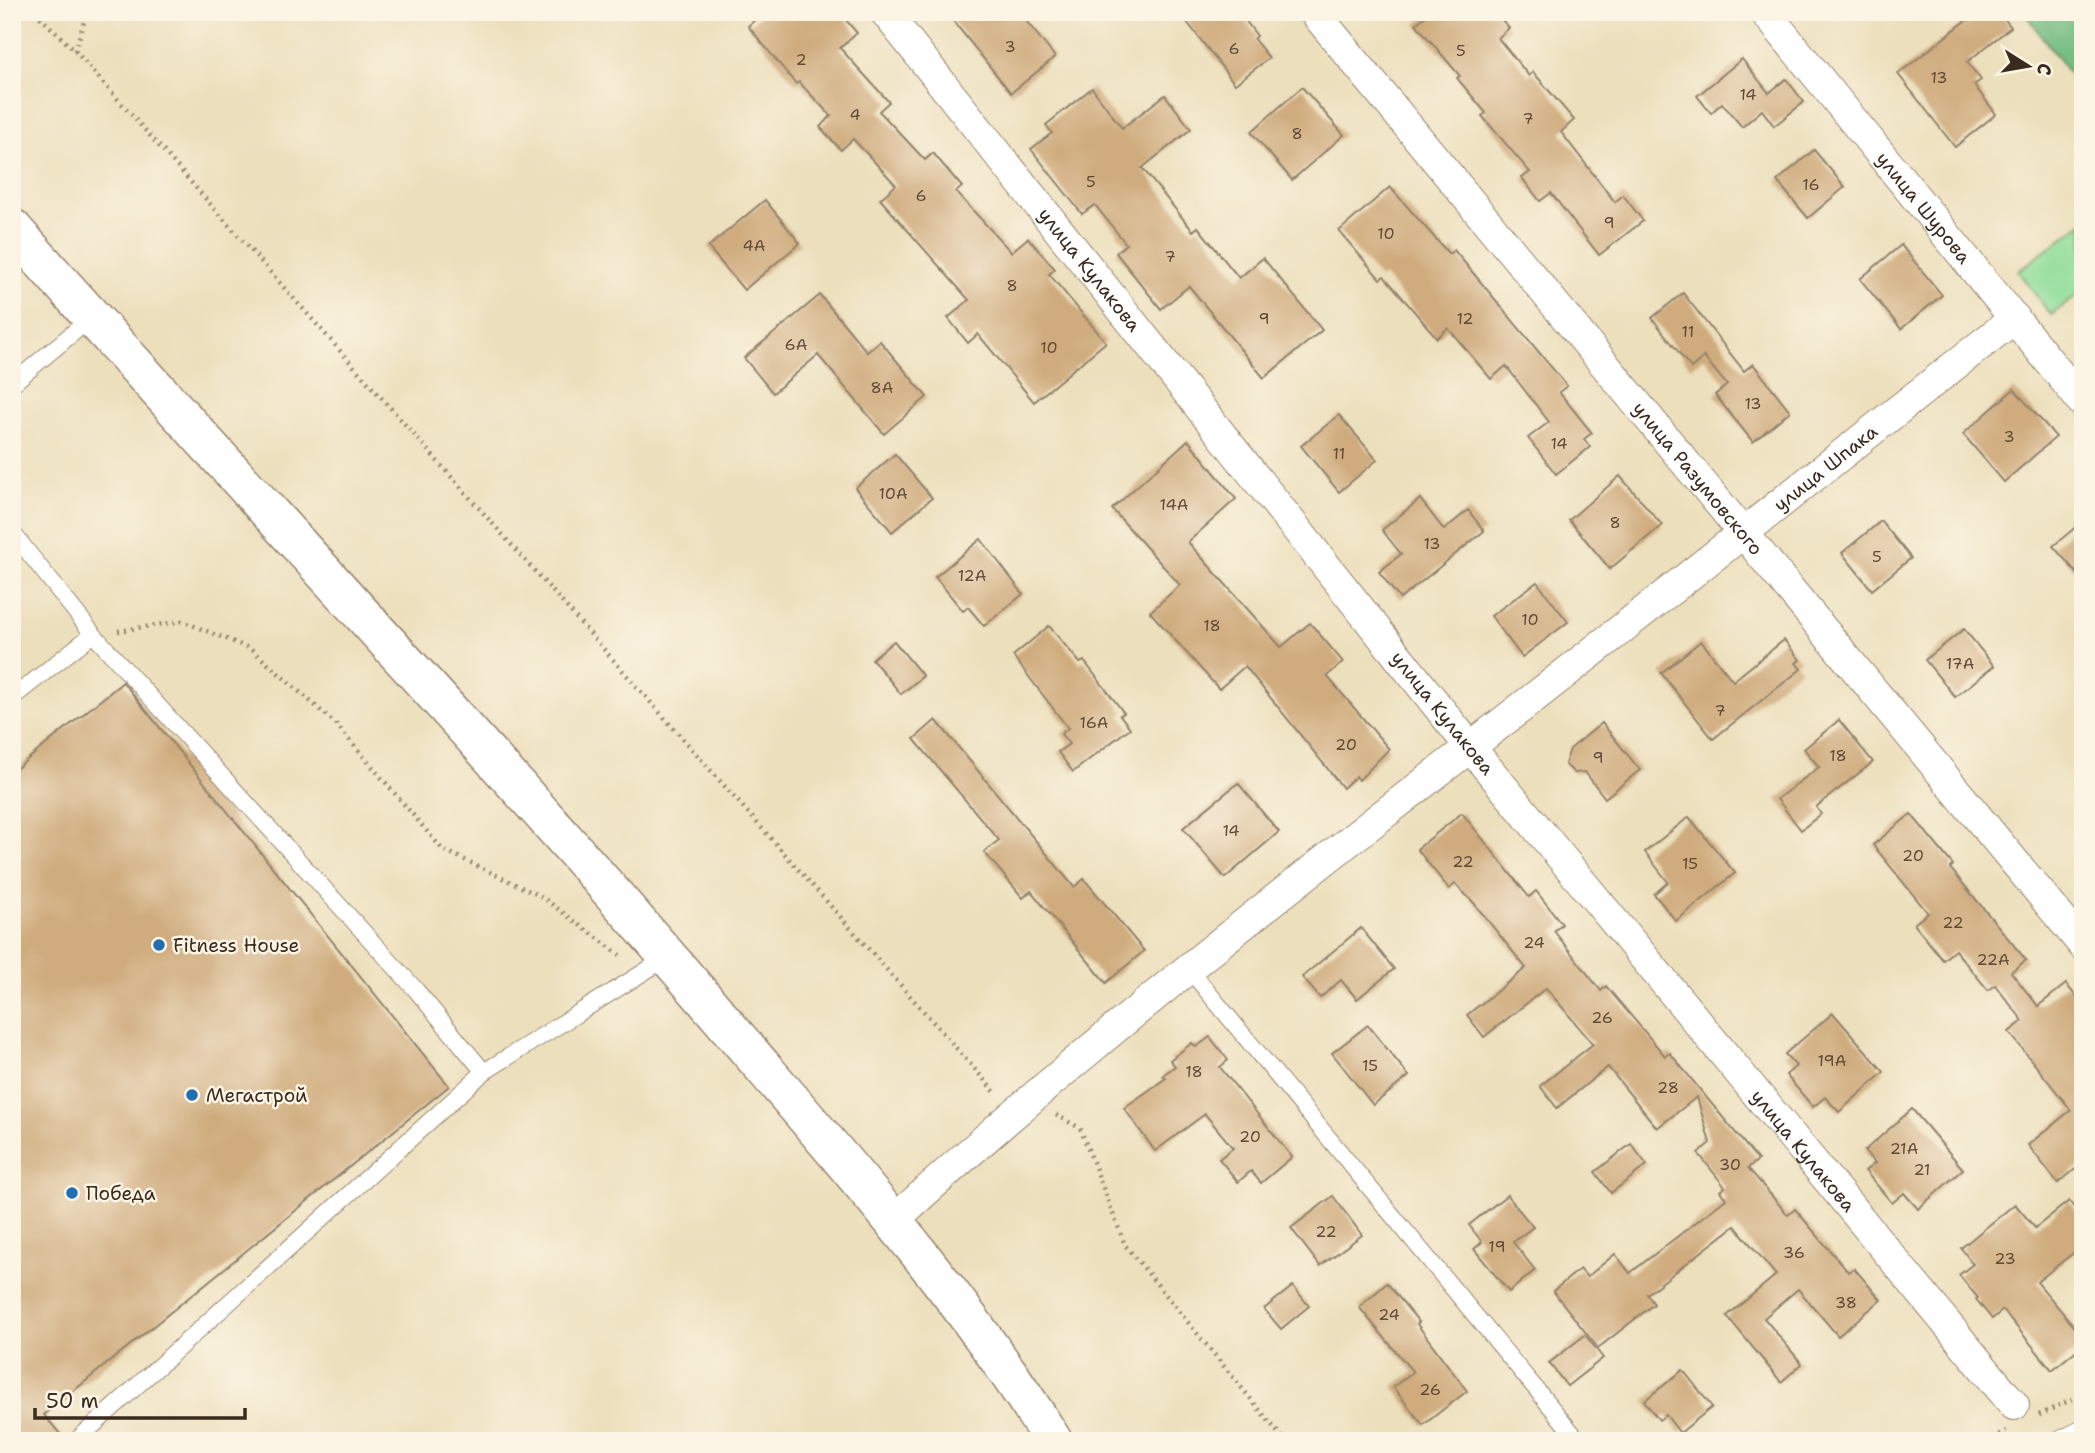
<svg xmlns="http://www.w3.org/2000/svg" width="2095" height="1453" font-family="'Shantell Sans',sans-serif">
	<rect width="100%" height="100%" fill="#fcf5e5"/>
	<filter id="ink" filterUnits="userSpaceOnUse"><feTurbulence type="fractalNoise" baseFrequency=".0143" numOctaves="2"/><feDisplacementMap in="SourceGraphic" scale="14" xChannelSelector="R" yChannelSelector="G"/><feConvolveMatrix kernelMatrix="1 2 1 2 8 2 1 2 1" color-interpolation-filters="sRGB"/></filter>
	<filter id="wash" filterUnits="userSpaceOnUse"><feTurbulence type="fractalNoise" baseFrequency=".00686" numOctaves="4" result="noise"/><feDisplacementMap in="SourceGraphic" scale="28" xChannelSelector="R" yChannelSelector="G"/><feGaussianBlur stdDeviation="1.57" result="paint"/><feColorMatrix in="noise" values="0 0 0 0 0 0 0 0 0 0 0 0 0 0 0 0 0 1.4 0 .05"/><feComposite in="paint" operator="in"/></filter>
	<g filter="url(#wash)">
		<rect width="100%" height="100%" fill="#ecdfbc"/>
		<polygon fill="#93de9b" stroke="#67845c" stroke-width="2" points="2083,223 2083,291 2051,315 2018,271"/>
		<polygon fill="#76bd83" stroke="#587450" stroke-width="2" points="2024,12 2083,12 2083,92"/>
		<g id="blocks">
			<g fill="#cfab7d">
				<polygon points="764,12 839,12 857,33 840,48 889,102 879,111 925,160 933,153 962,187 956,192 1011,252 1028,238 1055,269 1049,274 1106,342 1034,402 978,334 968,343 948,318 969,300 880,199 896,185 853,139 841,150 820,127 831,116 799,82 796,84 748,26"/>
				<polygon points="946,12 1019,12 1055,57 1011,93"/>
				<polygon points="1200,12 1239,12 1257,36 1254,39 1269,58 1235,84 1187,22"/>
				<polygon points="1430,12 1495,12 1509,28 1498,38 1529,76 1533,72 1574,120 1561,132 1615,202 1623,195 1643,221 1599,255 1551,193 1540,201 1522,178 1530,172 1482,116 1486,113 1457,78 1460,76 1416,24"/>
				<polygon points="1977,12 1999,12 2011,27 1967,62 1981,80 1974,85 1996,114 1955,147 1898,74"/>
				<polygon points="1742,59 1769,93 1786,79 1804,102 1774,126 1762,110 1742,127 1722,103 1711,113 1697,96"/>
				<polygon points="1302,87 1344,135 1292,180 1251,132"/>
				<polygon points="1092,88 1122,128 1165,95 1191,129 1142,168 1193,231 1198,227 1239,278 1263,258 1322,330 1264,378 1189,286 1161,309 1116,253 1126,244 1095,205 1082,214 1031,149 1052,133 1046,125"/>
				<polygon points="1814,150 1845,187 1808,218 1777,181"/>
				<polygon points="1390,187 1449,254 1454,250 1567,386 1559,392 1592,433 1584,439 1590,447 1556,474 1528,438 1549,422 1506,366 1491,379 1448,328 1437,338 1384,276 1380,279 1339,231"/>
				<polygon points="765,200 800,243 744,290 708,247"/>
				<polygon points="1901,245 1942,295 1901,329 1860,279"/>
				<polygon points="1683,293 1744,371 1753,364 1790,411 1753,442 1715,395 1727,385 1704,357 1691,368 1652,318"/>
				<polygon points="820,295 867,352 880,341 927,397 884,434 818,355 773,393 744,358"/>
				<polygon points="2014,389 2056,437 2004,482 1963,434"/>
				<polygon points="1339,415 1377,460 1339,492 1301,446"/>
				<polygon points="1188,440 1236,499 1188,542 1281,647 1310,623 1343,662 1327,676 1389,749 1359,780 1356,776 1343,788 1245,666 1219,689 1150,612 1180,585 1112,509"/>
				<polygon points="895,454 932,498 892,532 855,488"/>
				<polygon points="1620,476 1662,525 1610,569 1569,520"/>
				<polygon points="1420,499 1444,530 1468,510 1484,531 1400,599 1379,572 1401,554 1382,530"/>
				<polygon points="1881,521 1911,558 1872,590 1842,553"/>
				<polygon points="2083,521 2083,580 2053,546"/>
				<polygon points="981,539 1023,594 984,626 968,607 963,611 935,577"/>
				<polygon points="1537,582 1568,622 1522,657 1491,616"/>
				<polygon points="1049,626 1080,663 1084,661 1124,713 1120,715 1130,728 1073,772 1058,752 1069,744 1061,734 1068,728 1013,656"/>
				<polygon points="1964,629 1994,666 1955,697 1925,660"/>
				<polygon points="1784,640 1800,660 1796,663 1801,669 1713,739 1661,673 1701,641 1733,681"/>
				<polygon points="894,641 923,676 901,694 872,659"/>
				<polygon points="123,682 449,1086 44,1415 66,1441 12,1441 12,772"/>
				<polygon points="936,720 1074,887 1084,879 1144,951 1106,983 1031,891 1023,898 984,852 999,840 914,739"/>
				<polygon points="1839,720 1873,762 1816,807 1821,814 1801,830 1777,799 1819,767 1804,749"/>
				<polygon points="1602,723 1640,770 1605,798 1585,772 1574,773 1565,764 1570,749"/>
				<polygon points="1238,783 1279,832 1225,878 1183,828"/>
				<polygon points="1462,813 1529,897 1536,891 1562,924 1554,931 1601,991 1606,986 1665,1056 1670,1053 1758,1160 1748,1168 1788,1215 1795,1209 1848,1272 1854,1268 1881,1300 1838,1336 1798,1289 1764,1318 1802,1364 1781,1382 1727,1316 1776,1275 1735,1226 1647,1294 1654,1304 1598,1348 1553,1291 1580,1269 1587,1277 1615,1254 1630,1273 1726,1199 1720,1191 1725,1187 1698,1153 1710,1143 1697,1097 1657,1128 1608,1067 1557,1108 1540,1086 1593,1044 1546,988 1484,1037 1467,1015 1526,968 1473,902 1455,884 1449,889 1417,849"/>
				<polygon points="1911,814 1953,865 1950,868 2026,960 2011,972 2038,1006 2066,984 2083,1005 2083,1163 2058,1183 2028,1145 2071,1110 2009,1032 2023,1021 1995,985 1988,990 1955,950 1943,960 1914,924 1928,913 1873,845"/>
				<polygon points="1689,817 1735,873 1676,921 1654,894 1668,882 1645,852"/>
				<polygon points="1361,928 1394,969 1357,999 1341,980 1320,998 1302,977"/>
				<polygon points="1833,1013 1884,1072 1839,1112 1825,1097 1813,1107 1786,1075 1796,1066 1785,1054"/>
				<polygon points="1368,1025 1409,1076 1373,1105 1332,1053"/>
				<polygon points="1210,1037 1228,1060 1220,1067 1292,1157 1261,1183 1251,1171 1238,1182 1219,1159 1233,1148 1205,1114 1155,1151 1124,1108 1166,1078 1163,1075 1175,1066 1170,1060 1192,1043 1196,1047"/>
				<polygon points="1912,1109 1963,1169 1918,1209 1904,1193 1892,1203 1865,1171 1875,1163 1864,1151"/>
				<polygon points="1631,1144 1647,1165 1611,1193 1595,1172"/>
				<polygon points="1507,1195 1533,1227 1513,1242 1535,1270 1509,1292 1474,1249 1482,1242 1469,1225"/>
				<polygon points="1333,1196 1362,1235 1320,1266 1291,1228"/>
				<polygon points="2069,1201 2083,1218 2083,1245 2037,1282 2083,1337 2083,1345 2052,1370 2003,1310 1992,1319 1976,1299 1978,1298 1959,1275 1973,1264 1961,1248 2015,1204 2035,1228"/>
				<polygon points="1387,1283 1419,1322 1417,1324 1467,1391 1423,1425 1393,1387 1413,1372 1359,1307"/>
				<polygon points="1293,1286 1309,1306 1281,1329 1264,1309"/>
				<polygon points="1585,1335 1603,1358 1567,1386 1549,1363"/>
				<polygon points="1683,1370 1712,1407 1680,1433 1666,1415 1659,1420 1644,1401"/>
			</g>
		</g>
	</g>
	<g filter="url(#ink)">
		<use href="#blocks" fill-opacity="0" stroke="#94846d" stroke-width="2"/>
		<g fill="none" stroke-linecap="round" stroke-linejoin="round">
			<defs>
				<g id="service">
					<polyline points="12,384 92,317"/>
					<polyline points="12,532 93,634 416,990 484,1072 76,1441"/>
					<polyline points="12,698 93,634"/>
					<polyline points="1188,968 1579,1441"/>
					<polyline points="484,1072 668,957"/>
					<polyline points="2056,1441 2083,1428"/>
				</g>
				<g id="minor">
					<path id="s1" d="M885 12 1470 747 2014 1405"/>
					<path id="s2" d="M1314 12 2083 945"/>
					<path id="s3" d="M1765 12 2083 403"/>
					<path id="s4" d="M893 1221C1077 1053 1272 900 1469 748 1652 607 1832 461 2015 318"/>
				</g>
				<path id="tertiary" d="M12 228C251 496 498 757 731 1030 844 1162 961 1293 1053 1441"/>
			</defs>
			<use href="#service" stroke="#94846d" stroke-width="18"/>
			<use href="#minor" stroke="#94846d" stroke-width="32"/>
			<use href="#tertiary" stroke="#94846d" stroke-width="41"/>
			<g stroke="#94846d" stroke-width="4.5" stroke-dasharray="2 5" stroke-linecap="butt">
				<polyline points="35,12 75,51 995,1092"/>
				<polyline points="75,51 87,12"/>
				<polyline points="118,631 182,621 251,649 335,723 442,849 542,897 620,955"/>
				<polyline points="1056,1115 1080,1128 1125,1245 1285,1441"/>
				<polyline points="2039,1415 2083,1394"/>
				<polyline points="1986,1441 2006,1431"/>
			</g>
			<use href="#service" stroke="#fff" stroke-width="16"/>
			<use href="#minor" stroke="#fff" stroke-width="30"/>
			<use href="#tertiary" stroke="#fff" stroke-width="38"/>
		</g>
	</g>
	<g fill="#1f6fb2" stroke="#fcf5e5" stroke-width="2.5">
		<circle cx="159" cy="945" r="7"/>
		<circle cx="192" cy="1095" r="7"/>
		<circle cx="72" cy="1193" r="7"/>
	</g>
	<g text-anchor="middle" stroke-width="5" stroke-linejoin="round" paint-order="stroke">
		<g font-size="16" fill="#604a36">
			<text x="1010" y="52">3</text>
			<text x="1234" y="54">6</text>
			<text x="1461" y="56">5</text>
			<text x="801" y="65">2</text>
			<text x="1939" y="83">13</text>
			<text x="1748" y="100">14</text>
			<text x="855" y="120">4</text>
			<text x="1528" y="124">7</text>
			<text x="1297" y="139">8</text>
			<text x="1091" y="187">5</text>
			<text x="1811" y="190">16</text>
			<text x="921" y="201">6</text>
			<text x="1609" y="228">9</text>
			<text x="1386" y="239">10</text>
			<text x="754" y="251">4А</text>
			<text x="1170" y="262">7</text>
			<text x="1012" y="291">8</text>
			<text x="1264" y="324">9</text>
			<text x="1465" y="324">12</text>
			<text x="1688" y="337">11</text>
			<text x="796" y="350">6А</text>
			<text x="1049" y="353">10</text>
			<text x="882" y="393">8А</text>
			<text x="1753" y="409">13</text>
			<text x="2009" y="442">3</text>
			<text x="1559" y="449">14</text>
			<text x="1339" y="459">11</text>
			<text x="893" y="499">10А</text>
			<text x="1174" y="510">14А</text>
			<text x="1615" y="528">8</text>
			<text x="1432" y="549">13</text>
			<text x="1877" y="562">5</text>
			<text x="972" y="581">12А</text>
			<text x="1530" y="625">10</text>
			<text x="1212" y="631">18</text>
			<text x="1960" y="669">17А</text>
			<text x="1720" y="716">7</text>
			<text x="1094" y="728">16А</text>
			<text x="1346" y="750">20</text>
			<text x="1838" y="761">18</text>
			<text x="1598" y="763">9</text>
			<text x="1231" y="836">14</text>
			<text x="1913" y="861">20</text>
			<text x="1463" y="867">22</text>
			<text x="1690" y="869">15</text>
			<text x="1953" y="928">22</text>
			<text x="1534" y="948">24</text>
			<text x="1993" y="965">22А</text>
			<text x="1602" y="1023">26</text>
			<text x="1832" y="1066">19А</text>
			<text x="1370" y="1071">15</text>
			<text x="1194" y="1077">18</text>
			<text x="1668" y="1093">28</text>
			<text x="1250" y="1142">20</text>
			<text x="1904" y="1154">21А</text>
			<text x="1730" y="1170">30</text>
			<text x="1922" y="1175">21</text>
			<text x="1326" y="1237">22</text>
			<text x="1497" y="1252">19</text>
			<text x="1794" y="1258">36</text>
			<text x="2005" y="1264">23</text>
			<text x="1846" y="1308">38</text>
			<text x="1389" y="1320">24</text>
			<text x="1430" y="1395">26</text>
		</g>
		<g font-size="19" fill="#3b2a1e" stroke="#fcf5e5">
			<text dy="7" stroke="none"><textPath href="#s3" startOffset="252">улица Шурова</textPath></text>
			<text dy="7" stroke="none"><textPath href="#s1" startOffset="329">улица Кулакова</textPath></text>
			<text dy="7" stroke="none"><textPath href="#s4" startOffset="1199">улица Шпака</textPath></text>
			<text dy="7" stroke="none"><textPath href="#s2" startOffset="604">улица Разумовского</textPath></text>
			<text dy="7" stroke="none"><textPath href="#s1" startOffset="896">улица Кулакова</textPath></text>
			<text dy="7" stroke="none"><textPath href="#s1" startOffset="1463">улица Кулакова</textPath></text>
		</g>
		<g font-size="19" fill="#3b2a1e" stroke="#fcf5e5" text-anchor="start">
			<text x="173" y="952">Fitness House</text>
			<text x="206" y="1102">Мегастрой</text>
			<text x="86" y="1200">Победа</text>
		</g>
	</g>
	<rect width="2095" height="1453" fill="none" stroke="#fcf5e5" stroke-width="42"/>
	<g transform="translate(2028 66) rotate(101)" stroke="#fcf5e5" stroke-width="5" paint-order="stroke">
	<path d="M0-5L12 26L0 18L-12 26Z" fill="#3b2a1e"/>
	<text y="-10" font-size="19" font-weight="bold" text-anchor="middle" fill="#3b2a1e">С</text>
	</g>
	<path d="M35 1408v10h210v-10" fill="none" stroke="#3b2a1e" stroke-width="3.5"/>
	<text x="46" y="1408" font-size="21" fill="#3b2a1e" stroke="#fcf5e5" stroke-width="5" paint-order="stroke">50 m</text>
</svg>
